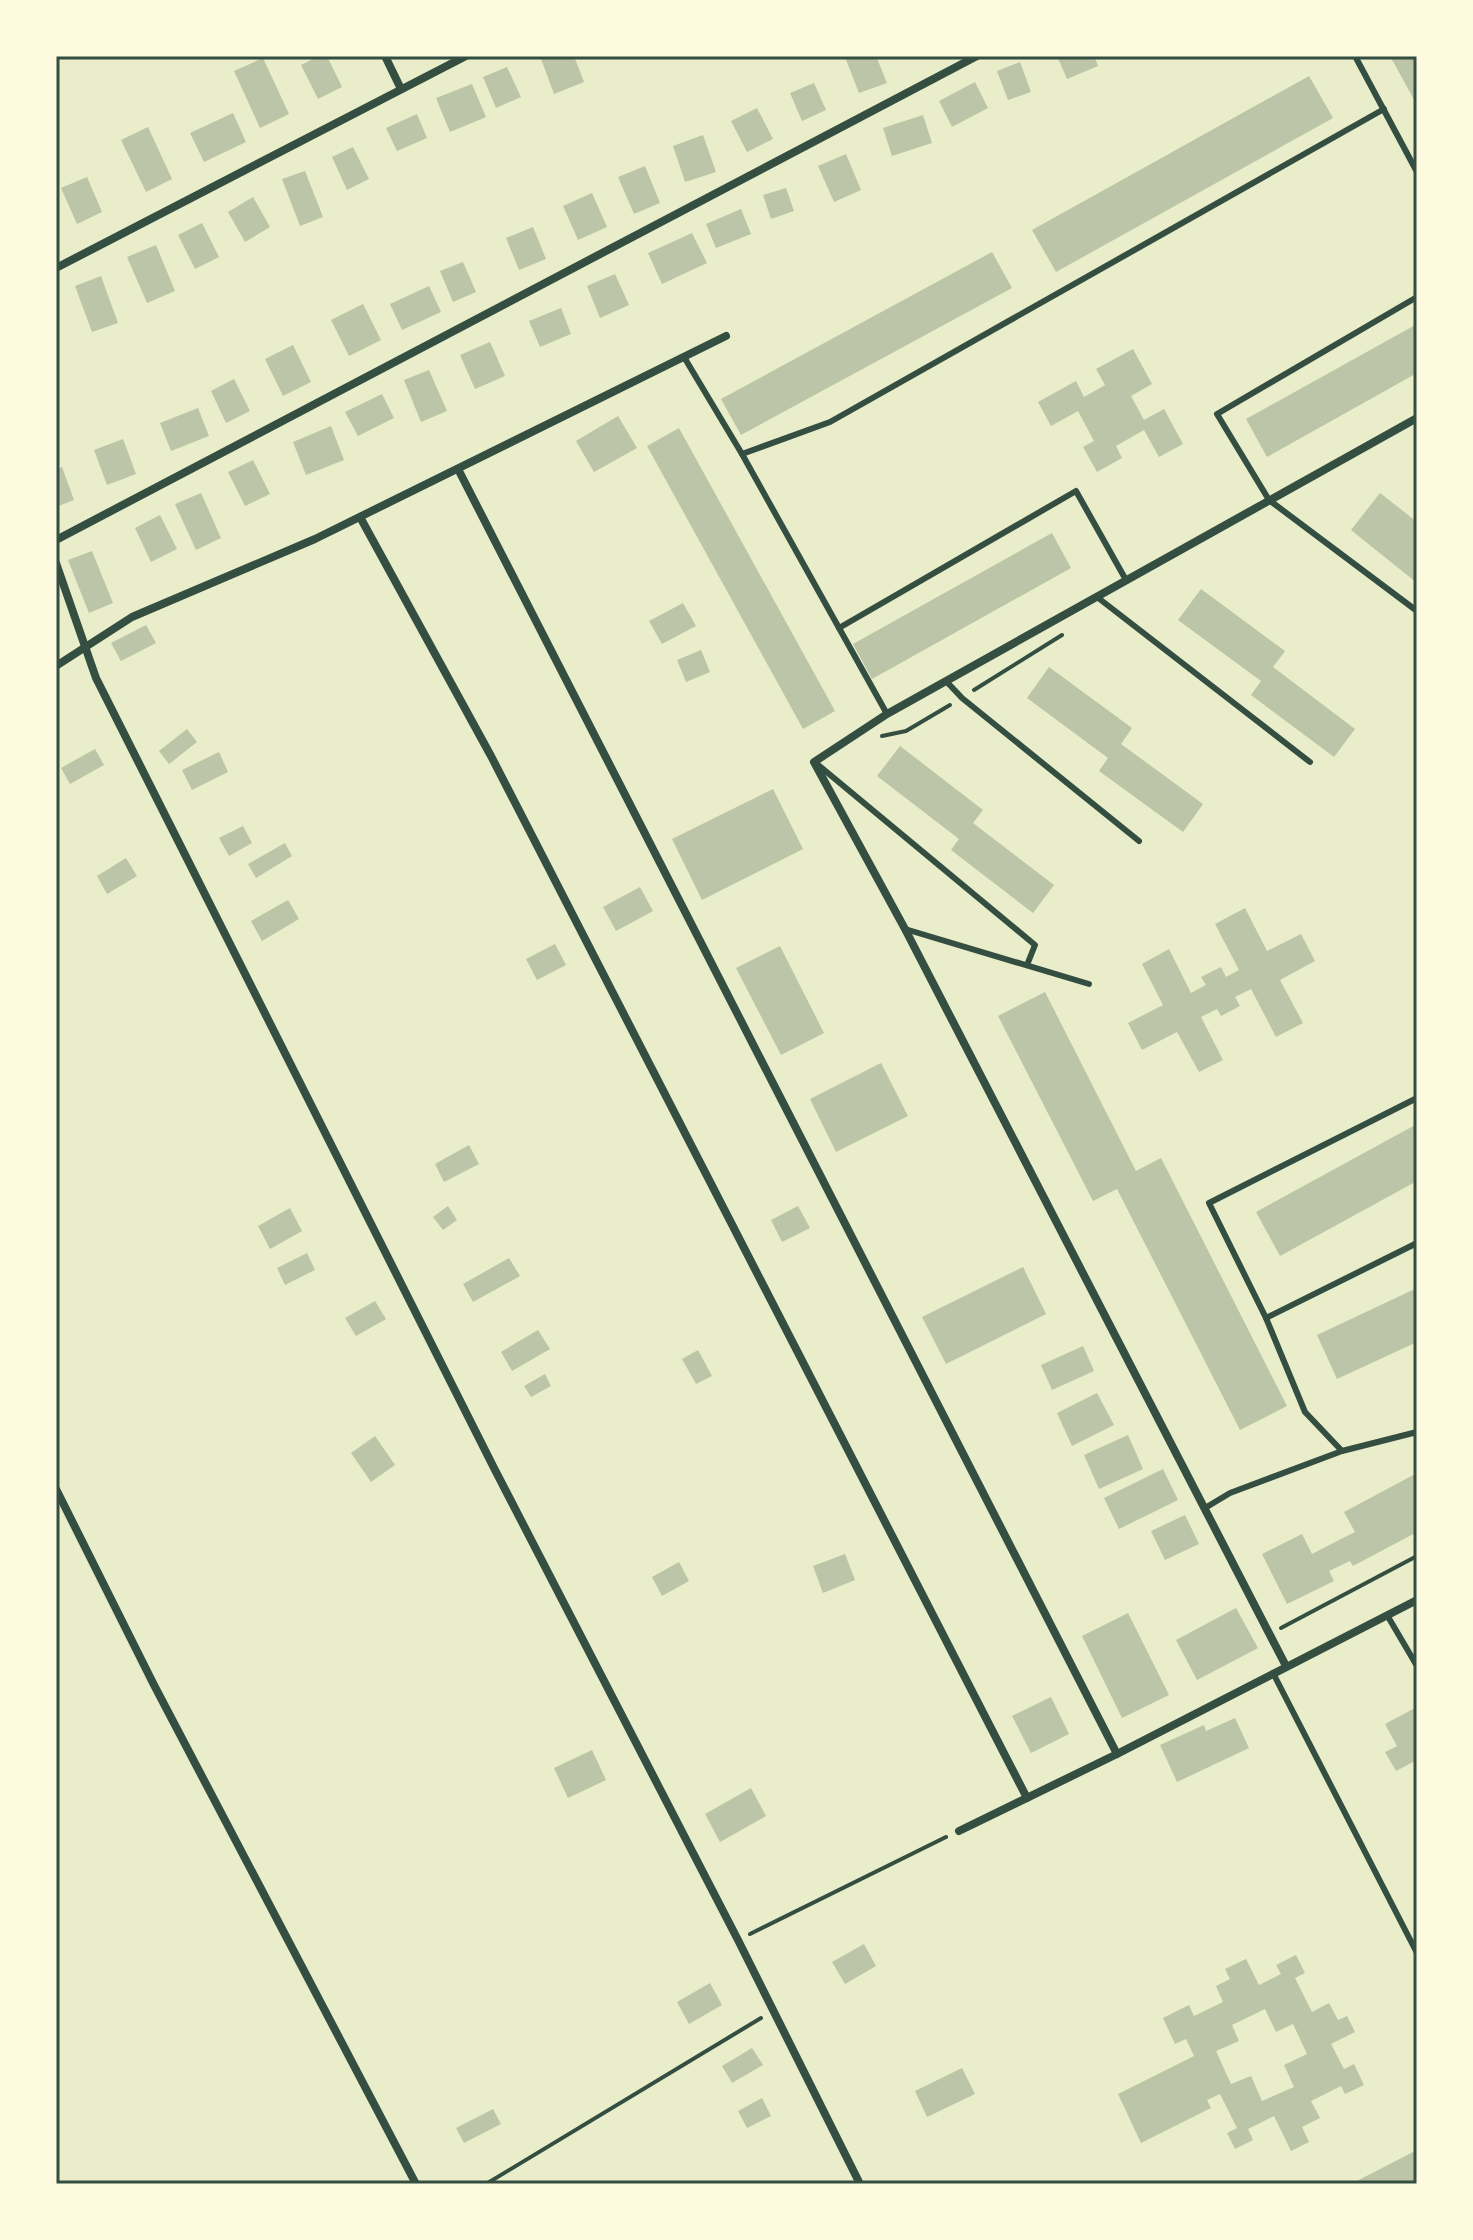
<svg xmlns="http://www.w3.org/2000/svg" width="1473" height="2240" font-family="Inter,sans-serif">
	<rect width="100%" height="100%" fill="#e9edc9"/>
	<g fill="#bcc5a7" fill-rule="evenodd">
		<polygon points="319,56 327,56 342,87 318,99 301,65"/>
		<polygon points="540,56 574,56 584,82 554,94"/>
		<polygon points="849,56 876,56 887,83 859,93 845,57"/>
		<polygon points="1057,56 1094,56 1098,66 1067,79"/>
		<polygon points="1390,56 1417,56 1417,105"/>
		<polygon points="263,58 289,114 260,128 234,71"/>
		<polygon points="1020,62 1031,92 1008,100 997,71"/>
		<polygon points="507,67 521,97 496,108 483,77"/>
		<polygon points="1309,76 1333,118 1056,272 1032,230"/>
		<polygon points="975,82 988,108 952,127 939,101"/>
		<polygon points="814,83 826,110 802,121 790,93"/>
		<polygon points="472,84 486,117 450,132 436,98"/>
		<polygon points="757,108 773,139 747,152 731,121"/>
		<polygon points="233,113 246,142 204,162 190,133"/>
		<polygon points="417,114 427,138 397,151 386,128"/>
		<polygon points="923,115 932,143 892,156 883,128"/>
		<polygon points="148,127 172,179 146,192 121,140"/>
		<polygon points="703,135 716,172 685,182 673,146"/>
		<polygon points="353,147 369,179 347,190 332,157"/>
		<polygon points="846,154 861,190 834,202 818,166"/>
		<polygon points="645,166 660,203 634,214 618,177"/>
		<polygon points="305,171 323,217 300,226 282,179"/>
		<polygon points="87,177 102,212 77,224 61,188"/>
		<polygon points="786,188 794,211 771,219 763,195"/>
		<polygon points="592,193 607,227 578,240 563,206"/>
		<polygon points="253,197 270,227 245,242 228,212"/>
		<polygon points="741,209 751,234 716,248 706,224"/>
		<polygon points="202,223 219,257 195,269 178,235"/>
		<polygon points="533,227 546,259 519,270 506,238"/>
		<polygon points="692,233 707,263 662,284 648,253"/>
		<polygon points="156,245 175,291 147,303 127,257"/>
		<polygon points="992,252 1012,288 741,435 721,399"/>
		<polygon points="463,262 476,292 453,302 440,271"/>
		<polygon points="615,274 629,305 600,318 587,286"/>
		<polygon points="101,276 118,323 92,332 75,286"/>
		<polygon points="429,286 441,312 402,330 390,304"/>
		<polygon points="363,304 381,340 349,356 331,320"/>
		<polygon points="561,308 571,334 540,347 529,321"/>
		<polygon points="1417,324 1417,373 1267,457 1246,419"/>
		<polygon points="490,342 505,376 475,389 460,355"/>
		<polygon points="293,345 311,382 283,396 265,359"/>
		<polygon points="1133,349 1152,384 1131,396 1144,420 1164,409 1183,444 1159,457 1144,430 1116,446 1122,458 1097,472 1083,447 1094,441 1078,411 1051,426 1038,402 1076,381 1084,397 1105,385 1096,369"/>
		<polygon points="429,370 447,411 421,422 404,380"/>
		<polygon points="234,379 250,411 226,423 211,391"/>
		<polygon points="382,394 394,418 358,436 345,412"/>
		<polygon points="198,408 209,436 171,451 160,423"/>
		<polygon points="618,416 637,448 594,472 576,441"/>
		<polygon points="331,426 344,460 306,475 293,442"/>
		<polygon points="679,428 835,711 803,729 647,446"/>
		<polygon points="123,439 136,474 107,485 94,450"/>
		<polygon points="253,460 270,494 245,506 228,472"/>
		<polygon points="62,467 74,500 56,507 56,469"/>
		<polygon points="201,493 221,538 196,550 175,504"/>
		<polygon points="1380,493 1417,522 1417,583 1351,530"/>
		<polygon points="160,515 177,549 151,562 135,528"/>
		<polygon points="1052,533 1071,568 872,679 853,644"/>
		<polygon points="92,551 113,603 89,613 68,560"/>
		<polygon points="1201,589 1285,651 1273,667 1355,729 1334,757 1251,695 1261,681 1178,620"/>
		<polygon points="683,603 696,626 662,644 649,621"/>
		<polygon points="146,625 156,643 121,661 111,643"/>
		<polygon points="701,650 710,672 686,682 677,660"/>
		<polygon points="1049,667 1132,728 1121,744 1203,804 1183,832 1099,771 1108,758 1027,698"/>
		<polygon points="187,729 197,742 169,764 159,751"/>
		<polygon points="900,746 983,810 973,823 1054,885 1033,913 951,850 959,839 877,776"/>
		<polygon points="95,749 104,765 70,784 61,768"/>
		<polygon points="219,752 228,772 192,790 182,770"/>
		<polygon points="773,789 803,849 702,900 672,839"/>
		<polygon points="243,826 252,843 229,856 219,838"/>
		<polygon points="285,843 292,856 256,878 248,864"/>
		<polygon points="126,858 137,876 107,894 97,876"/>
		<polygon points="640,887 653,911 616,931 603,907"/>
		<polygon points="288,900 299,919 262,941 251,921"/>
		<polygon points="1245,908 1267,951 1301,934 1315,961 1280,980 1303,1023 1276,1037 1251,989 1235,997 1240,1006 1221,1016 1217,1009 1201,1017 1223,1060 1199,1072 1177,1032 1142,1050 1128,1023 1163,1005 1142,964 1169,949 1191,993 1206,985 1201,977 1221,967 1226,977 1239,970 1215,924"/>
		<polygon points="555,944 566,965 537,980 526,959"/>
		<polygon points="780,946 824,1033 781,1055 736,968"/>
		<polygon points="1045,992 1136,1171 1161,1158 1287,1406 1240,1430 1117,1189 1093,1201 998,1016"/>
		<polygon points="881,1063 908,1116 836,1152 810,1099"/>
		<polygon points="1417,1124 1417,1181 1280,1256 1256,1212"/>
		<polygon points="469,1145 479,1164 444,1182 435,1164"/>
		<polygon points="448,1206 457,1220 443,1230 433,1217"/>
		<polygon points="798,1206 810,1228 782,1242 771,1220"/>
		<polygon points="290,1208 302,1231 270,1249 258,1226"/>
		<polygon points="307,1253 315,1270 285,1285 277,1268"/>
		<polygon points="509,1258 520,1276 473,1302 463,1284"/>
		<polygon points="1023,1267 1046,1314 946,1364 922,1317"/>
		<polygon points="1417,1288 1417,1342 1337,1379 1317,1335"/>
		<polygon points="375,1301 386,1319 356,1336 345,1318"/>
		<polygon points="538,1330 550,1349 512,1371 501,1352"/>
		<polygon points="1083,1346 1094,1371 1052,1390 1041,1365"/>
		<polygon points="698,1350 712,1376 696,1384 682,1359"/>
		<polygon points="545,1374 551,1386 531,1397 524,1386"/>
		<polygon points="1097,1393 1114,1425 1072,1446 1057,1413"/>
		<polygon points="1128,1435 1143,1469 1099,1489 1084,1455"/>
		<polygon points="375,1436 395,1465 371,1482 351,1453"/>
		<polygon points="1163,1469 1178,1500 1119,1529 1104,1498"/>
		<polygon points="1417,1473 1417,1532 1353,1566 1350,1561 1329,1571 1334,1581 1287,1604 1262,1554 1302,1534 1312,1554 1339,1540 1355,1532 1344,1512"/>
		<polygon points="1185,1515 1199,1544 1165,1560 1151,1531"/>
		<polygon points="845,1554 855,1580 823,1593 813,1566"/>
		<polygon points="679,1562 689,1581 662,1596 652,1577"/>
		<polygon points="1236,1608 1258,1648 1197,1680 1176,1640"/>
		<polygon points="1128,1613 1169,1695 1122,1718 1082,1636"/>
		<polygon points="1051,1697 1069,1734 1031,1753 1012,1716"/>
		<polygon points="1417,1707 1417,1760 1396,1771 1385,1752 1397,1746 1385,1724"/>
		<polygon points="1235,1718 1249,1748 1177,1782 1160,1745 1204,1725 1206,1731"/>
		<polygon points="592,1750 606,1780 568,1798 554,1768"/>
		<polygon points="751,1788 766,1816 720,1842 705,1814"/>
		<polygon points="864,1944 876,1966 845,1984 832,1962"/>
		<path d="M1296 1955 1305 1973 1295 1978 1312 2012 1329 2003 1338 2020 1347 2016 1355 2032 1331 2044 1344 2069 1354 2064 1364 2085 1345 2094 1341 2086 1311 2101 1320 2118 1302 2127 1309 2142 1291 2151 1274 2116 1248 2129 1253 2140 1235 2149 1227 2133 1237 2128 1220 2094 1207 2100 1211 2108 1141 2143 1118 2094 1194 2056 1186 2039 1175 2044 1163 2018 1189 2005 1194 2016 1223 2002 1216 1986 1230 1979 1225 1969 1246 1959 1259 1985 1281 1974 1276 1965ZM1265 2009 1276 2032 1293 2024 1307 2054 1284 2065 1294 2087 1262 2101 1251 2076 1231 2084 1216 2051 1239 2041 1232 2025Z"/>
		<polygon points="710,1983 722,2005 689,2024 677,2002"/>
		<polygon points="752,2048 763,2065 732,2083 722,2066"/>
		<polygon points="962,2068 975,2094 927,2117 915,2091"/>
		<polygon points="762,2098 771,2116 747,2128 738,2111"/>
		<polygon points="493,2109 501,2124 464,2143 456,2128"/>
		<polygon points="1417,2150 1417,2184 1351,2184"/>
	</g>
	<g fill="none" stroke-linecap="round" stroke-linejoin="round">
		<g stroke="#344e41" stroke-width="4">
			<polyline points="974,690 1062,635"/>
			<polyline points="882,736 906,731 950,705"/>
			<polyline points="1281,1628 1417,1556"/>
			<polyline points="750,1934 946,1837"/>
			<polyline points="486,2184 761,2018"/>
		</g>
		<g stroke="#344e41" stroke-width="6">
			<polyline points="1355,56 1417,172"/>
			<polyline points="1417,297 1217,414 1269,500 1417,611"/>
			<polyline points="684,357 742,454"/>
			<polyline points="1097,597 1310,762"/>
			<polyline points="839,628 1076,491 1126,580"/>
			<polyline points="946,681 962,698 1139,841"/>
			<polyline points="887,714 742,454 830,422 1384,109"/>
			<polyline points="817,764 1035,945 1027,965"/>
			<polyline points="905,929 1089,984"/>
			<polyline points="1417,1243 1266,1318 1305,1412 1342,1451 1417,1432"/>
			<polyline points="1266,1318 1209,1203 1417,1098"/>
			<polyline points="1205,1508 1230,1493 1342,1451"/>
			<polyline points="1387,1615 1417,1666"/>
			<polyline points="1273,1673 1417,1953"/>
		</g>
		<g stroke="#344e41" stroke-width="8">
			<polyline points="385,56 401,89"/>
			<polyline points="56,268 466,56"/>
			<polyline points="458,469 1117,1754 959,1831"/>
			<polyline points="360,517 491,756 1027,1798"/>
			<polyline points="56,540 977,56"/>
			<polyline points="56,563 96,678 494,1468 738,1940 860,2184"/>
			<polyline points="56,666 132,617 315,539 726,336"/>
			<polyline points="56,1489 154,1685 416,2184"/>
			<polyline points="1286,1666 905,929 814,762 887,714 1417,418"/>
			<polyline points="1117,1754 1417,1600"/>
		</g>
	</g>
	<rect width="1473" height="2240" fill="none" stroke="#fefae0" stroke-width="116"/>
	<rect x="58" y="58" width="1357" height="2124" fill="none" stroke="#344e41" stroke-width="3"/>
</svg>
